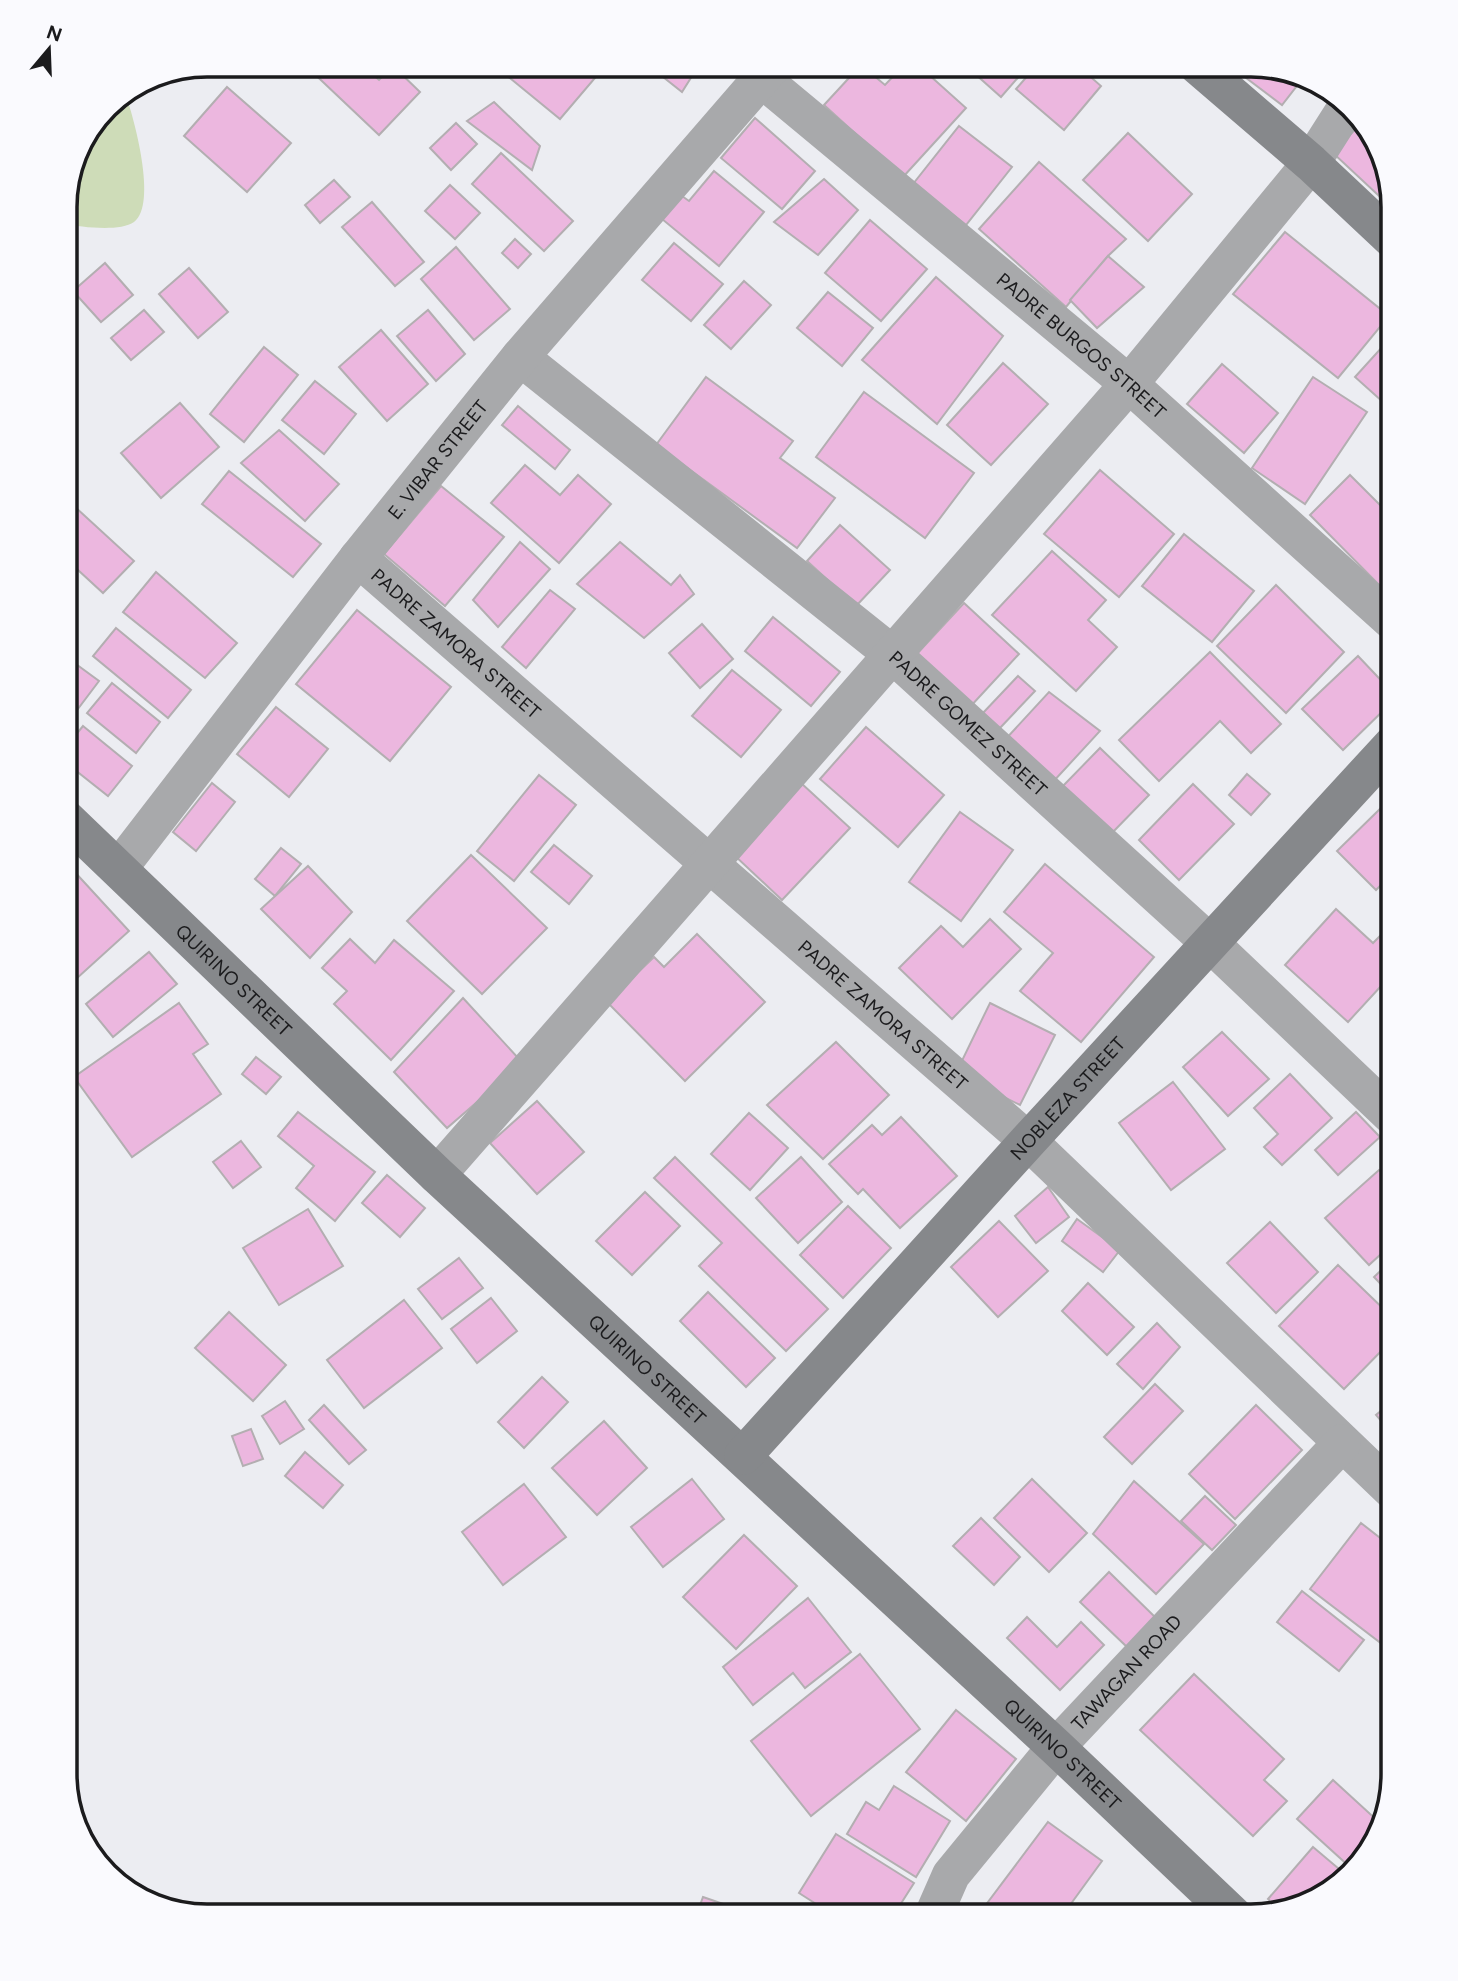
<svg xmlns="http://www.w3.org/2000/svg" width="1458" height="1981" font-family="Figtree,sans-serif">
	<rect width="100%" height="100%" fill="#ecedf2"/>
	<path fill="#cedcb8" d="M125 93C134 117 158 205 134 222 120 232 81 227 65 224 65 175 82 120 125 93Z"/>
	<g fill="#ecb7df" stroke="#b3aeb1" stroke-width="2">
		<polygon points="305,65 362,65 379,80 393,66 420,92 379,135"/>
		<polygon points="401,65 419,65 411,74"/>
		<polygon points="494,65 606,65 560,119"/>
		<polygon points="648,65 699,65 682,92"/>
		<polygon points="861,65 885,85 904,65 918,65 966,108 903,177 824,105"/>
		<polygon points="965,65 1029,65 1001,97"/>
		<polygon points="1037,65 1077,65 1101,86 1064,130 1016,89"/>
		<polygon points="1229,65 1260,65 1303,78 1282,105"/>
		<polygon points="227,87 291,143 247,192 184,136"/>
		<polygon points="494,102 540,146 532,170 467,121"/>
		<polygon points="755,118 815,171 782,209 721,158"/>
		<polygon points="456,123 477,144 451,170 430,148"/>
		<polygon points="1361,123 1374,136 1393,209 1333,153"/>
		<polygon points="959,126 1012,167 966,225 913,184"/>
		<polygon points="1128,133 1192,194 1148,241 1083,180"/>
		<polygon points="501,153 573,221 544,251 472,184"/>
		<polygon points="1039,162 1126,239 1108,256 1066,307 979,229"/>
		<polygon points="714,171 764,212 719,266 662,219 682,196 689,201"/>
		<polygon points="824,179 858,210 818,255 774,222"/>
		<polygon points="334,180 350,197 320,223 305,205"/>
		<polygon points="450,185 480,213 455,239 425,211"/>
		<polygon points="372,202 424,262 395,286 342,227"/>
		<polygon points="870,220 927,269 881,321 825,273"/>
		<polygon points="1285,232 1389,316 1338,378 1233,294"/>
		<polygon points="515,239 531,254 518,268 502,253"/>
		<polygon points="674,243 723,284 691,321 642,280"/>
		<polygon points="456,247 510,309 474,340 421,279"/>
		<polygon points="1108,256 1144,287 1097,328 1070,300"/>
		<polygon points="105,263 133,295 101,322 73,291"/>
		<polygon points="189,268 228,312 198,338 159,294"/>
		<polygon points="936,277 1003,336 937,424 862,360"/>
		<polygon points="744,281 771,305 731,349 704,325"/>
		<polygon points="828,292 873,328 842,366 797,328"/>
		<polygon points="144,310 164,332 131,360 111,338"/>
		<polygon points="428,310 465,354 436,381 397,336"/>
		<polygon points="381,330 428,384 387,421 339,367"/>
		<polygon points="1393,335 1393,411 1355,377"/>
		<polygon points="264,347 298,375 244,442 210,414"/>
		<polygon points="1003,363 1048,404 991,465 947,425"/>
		<polygon points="1222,364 1278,413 1244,453 1187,404"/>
		<polygon points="706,377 793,441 780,458 835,498 797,548 656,445"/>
		<polygon points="1313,377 1367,412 1305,504 1252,468"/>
		<polygon points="315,381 356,414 324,454 282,420"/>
		<polygon points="864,392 974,473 925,538 816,457"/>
		<polygon points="180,403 219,447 161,498 121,453"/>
		<polygon points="518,406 570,450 555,469 502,425"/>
		<polygon points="279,430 339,484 305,521 241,463"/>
		<polygon points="525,465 560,495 578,475 611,504 559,563 491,503"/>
		<polygon points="1100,470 1174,534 1119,597 1044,534"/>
		<polygon points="229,471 321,544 293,577 202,504"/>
		<polygon points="1350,475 1393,518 1393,590 1389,595 1310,515"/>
		<polygon points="441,486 504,537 445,606 384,554"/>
		<polygon points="74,506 134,561 103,593 65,558 65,516"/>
		<polygon points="840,525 890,570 856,606 807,561"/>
		<polygon points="1184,534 1254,591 1212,642 1142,586"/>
		<polygon points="520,542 550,569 498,627 473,600"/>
		<polygon points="620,542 671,585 680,575 694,594 644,638 577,584"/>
		<polygon points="1052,551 1106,600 1088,620 1117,647 1076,691 992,615"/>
		<polygon points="156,572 237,643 205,678 123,612"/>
		<polygon points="1276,585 1344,652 1286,713 1217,646"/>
		<polygon points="550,590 575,609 526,668 502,647"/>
		<polygon points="964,603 1019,654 969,708 914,657"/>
		<polygon points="357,610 451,687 390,761 296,684"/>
		<polygon points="773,617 840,672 811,706 745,651"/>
		<polygon points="702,624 733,659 700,688 669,653"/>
		<polygon points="116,628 191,690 168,718 93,656"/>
		<polygon points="1210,652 1281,724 1251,753 1220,721 1159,781 1119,740"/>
		<polygon points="65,656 99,681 65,726"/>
		<polygon points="1358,656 1393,693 1393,701 1343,750 1302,709"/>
		<polygon points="732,670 781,710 741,757 692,716"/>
		<polygon points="1018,676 1035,691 999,729 982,714"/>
		<polygon points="112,683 160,722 136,753 87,713"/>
		<polygon points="1049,692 1100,731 1051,784 1003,742"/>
		<polygon points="276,707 328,749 289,797 237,754"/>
		<polygon points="83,726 132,766 108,796 65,762 65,748"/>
		<polygon points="866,727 944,795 898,847 820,779"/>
		<polygon points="1100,748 1149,795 1109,836 1060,789"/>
		<polygon points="1247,774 1270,794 1251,815 1229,795"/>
		<polygon points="539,775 576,805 514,881 477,851"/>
		<polygon points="212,783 235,802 196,851 173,832"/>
		<polygon points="801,783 850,828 782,900 733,854"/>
		<polygon points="1193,784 1234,824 1179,880 1139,840"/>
		<polygon points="1385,804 1393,813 1393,873 1376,890 1337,851"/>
		<polygon points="960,812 1013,850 961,921 909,882"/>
		<polygon points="554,845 592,876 569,904 531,872"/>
		<polygon points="281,848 301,864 275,896 255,879"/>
		<polygon points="471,855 547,928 482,994 407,921"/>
		<polygon points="1045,864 1154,957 1081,1042 1020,991 1053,953 1004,912"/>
		<polygon points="308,866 352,912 310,958 261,909"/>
		<polygon points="72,869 129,931 65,989 65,875"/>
		<polygon points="1336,909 1373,943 1389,927 1393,931 1393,973 1348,1022 1285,965"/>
		<polygon points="990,919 1021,949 952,1019 899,968 941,926 963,947"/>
		<polygon points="697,934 765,1002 685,1081 607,1002 654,957 664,967"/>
		<polygon points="350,939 375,963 394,940 454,991 391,1060 334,1004 347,991 322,968"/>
		<polygon points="149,952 177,984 113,1037 86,1004"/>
		<polygon points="463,998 520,1060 499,1083 447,1128 394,1072"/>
		<polygon points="179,1003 208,1044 193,1054 221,1094 132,1157 74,1077"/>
		<polygon points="990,1003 1055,1035 1020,1105 956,1073"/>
		<polygon points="1222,1032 1269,1079 1228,1116 1183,1067"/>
		<polygon points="836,1042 889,1095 823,1159 767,1105"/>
		<polygon points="256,1057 281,1077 266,1094 242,1074"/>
		<polygon points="1290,1074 1332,1118 1282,1165 1264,1147 1278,1134 1254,1108"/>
		<polygon points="1173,1082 1225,1149 1171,1190 1119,1123"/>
		<polygon points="537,1101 584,1152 537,1194 490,1143"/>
		<polygon points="298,1112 375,1172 335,1221 296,1188 314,1166 278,1136"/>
		<polygon points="1356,1112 1380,1137 1338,1175 1315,1150"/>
		<polygon points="749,1113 788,1148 750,1190 711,1154"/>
		<polygon points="901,1117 957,1176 900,1228 863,1189 858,1194 829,1164 872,1125 882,1135"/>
		<polygon points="241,1141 261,1167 233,1188 213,1162"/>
		<polygon points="675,1157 828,1309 786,1351 699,1266 722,1243 654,1178"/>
		<polygon points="801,1157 842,1202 798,1243 756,1198"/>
		<polygon points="1379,1170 1393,1182 1393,1243 1369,1265 1325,1218"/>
		<polygon points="387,1175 425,1208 400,1237 362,1203"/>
		<polygon points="1048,1187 1069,1217 1036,1243 1015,1216"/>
		<polygon points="645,1192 680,1226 632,1275 596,1241"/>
		<polygon points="848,1206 891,1248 843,1298 800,1255"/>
		<polygon points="308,1209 343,1266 279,1305 243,1248"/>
		<polygon points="1077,1219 1120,1250 1103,1272 1062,1241"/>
		<polygon points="999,1221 1048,1271 998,1317 951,1267"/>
		<polygon points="1270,1222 1318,1272 1276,1313 1227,1263"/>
		<polygon points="459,1258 483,1288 442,1319 418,1289"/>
		<polygon points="1393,1259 1393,1297 1374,1277"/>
		<polygon points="1338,1265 1393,1318 1393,1339 1344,1389 1279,1326"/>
		<polygon points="1088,1283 1134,1327 1107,1355 1062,1311"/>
		<polygon points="708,1292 775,1358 746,1387 680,1321"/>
		<polygon points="491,1298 517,1331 477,1363 451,1329"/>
		<polygon points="404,1300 442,1348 364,1408 327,1360"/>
		<polygon points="229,1312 286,1365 253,1401 195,1348"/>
		<polygon points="1157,1323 1180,1347 1143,1389 1117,1364"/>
		<polygon points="542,1377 568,1402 524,1448 498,1422"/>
		<polygon points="1155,1384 1183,1411 1132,1464 1104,1437"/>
		<polygon points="285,1401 304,1429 280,1444 262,1416"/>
		<polygon points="1393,1401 1393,1435 1376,1415"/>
		<polygon points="324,1405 366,1450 349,1464 309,1420"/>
		<polygon points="1256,1405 1302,1450 1235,1519 1189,1474"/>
		<polygon points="604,1421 647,1468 597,1515 552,1468"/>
		<polygon points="251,1429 263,1459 243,1466 232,1436"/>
		<polygon points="305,1452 343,1485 323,1508 285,1476"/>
		<polygon points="692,1479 724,1519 663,1567 631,1527"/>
		<polygon points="1032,1479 1087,1533 1049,1572 994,1518"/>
		<polygon points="1134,1481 1204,1544 1156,1594 1093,1534"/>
		<polygon points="524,1484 566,1537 503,1585 462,1532"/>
		<polygon points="1205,1496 1236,1525 1212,1550 1181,1521"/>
		<polygon points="981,1518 1020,1557 994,1585 953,1546"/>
		<polygon points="1361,1523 1393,1548 1393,1629 1382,1644 1310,1589"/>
		<polygon points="744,1535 797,1586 736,1649 683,1597"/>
		<polygon points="1109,1572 1156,1618 1127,1647 1080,1602"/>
		<polygon points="1302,1591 1364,1640 1339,1671 1277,1622"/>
		<polygon points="808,1598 851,1652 805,1688 793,1673 753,1705 723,1667"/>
		<polygon points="1027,1617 1057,1647 1081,1622 1104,1645 1060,1690 1007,1638"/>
		<polygon points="860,1654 920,1729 811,1816 751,1741"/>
		<polygon points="1194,1674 1284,1759 1264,1780 1287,1801 1253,1836 1140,1730"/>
		<polygon points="956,1710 1016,1759 966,1821 906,1772"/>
		<polygon points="1333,1780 1380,1823 1374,1845 1351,1868 1297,1819"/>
		<polygon points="894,1786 950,1821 916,1877 847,1834 866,1802 879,1810"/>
		<polygon points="1048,1822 1102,1861 1062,1916 982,1916 979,1914"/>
		<polygon points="836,1834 914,1883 893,1916 835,1916 799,1893"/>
		<polygon points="1313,1847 1345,1874 1322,1897 1279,1909 1268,1899"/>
		<polygon points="703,1897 758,1916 696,1916"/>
	</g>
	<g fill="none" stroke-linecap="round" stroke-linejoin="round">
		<g stroke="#a8a9ab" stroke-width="38">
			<path id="s1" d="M762 79 1129 384 1393 622"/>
			<path id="s2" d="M520 357 892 654 1211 944 1393 1117"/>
			<path id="s3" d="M358 558 1028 1141 1393 1491"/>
			<path id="s4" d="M119 868 358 558 520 357 773 65"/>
			<polyline points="437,1175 1129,384 1311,163 1346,108"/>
			<path id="s5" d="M933 1916 951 1875 1056 1747 1342 1443"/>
		</g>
		<g stroke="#86888b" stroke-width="38">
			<polyline points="1197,65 1311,163 1393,240"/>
			<path id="s6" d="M65 818 437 1175 1056 1747 1234 1916"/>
			<path id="s7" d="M743 1456 1028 1141 1393 744"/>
		</g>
	</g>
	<g text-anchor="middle" stroke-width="7" stroke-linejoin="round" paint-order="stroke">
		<g font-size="19" fill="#1b1b1d" stroke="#fafafe">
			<text dy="7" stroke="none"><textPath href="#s1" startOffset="416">PADRE BURGOS STREET</textPath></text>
			<text dy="7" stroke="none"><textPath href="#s4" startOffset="518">E. VIBAR STREET</textPath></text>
			<text dy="7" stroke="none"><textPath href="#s3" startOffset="130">PADRE ZAMORA STREET</textPath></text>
			<text dy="7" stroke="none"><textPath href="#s2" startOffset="579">PADRE GOMEZ STREET</textPath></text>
			<text dy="7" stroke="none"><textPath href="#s6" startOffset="234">QUIRINO STREET</textPath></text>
			<text dy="7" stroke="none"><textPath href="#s3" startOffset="696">PADRE ZAMORA STREET</textPath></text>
			<text dy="7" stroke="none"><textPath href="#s7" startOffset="483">NOBLEZA STREET</textPath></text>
			<text dy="7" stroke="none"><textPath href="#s6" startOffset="802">QUIRINO STREET</textPath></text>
			<text dy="7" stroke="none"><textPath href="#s5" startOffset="313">TAWAGAN ROAD</textPath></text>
			<text dy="7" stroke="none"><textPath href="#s6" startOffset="1368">QUIRINO STREET</textPath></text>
		</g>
	</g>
	<path d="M0 0H1458V1981H0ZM207 77H1251A130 130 0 0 1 1381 207V1774A130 130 0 0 1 1251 1904H207A130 130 0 0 1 77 1774V207A130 130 0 0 1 207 77Z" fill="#fafafe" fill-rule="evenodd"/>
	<path fill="none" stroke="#1b1b1d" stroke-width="3.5" d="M207 77H1251A130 130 0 0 1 1381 207V1774A130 130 0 0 1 1251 1904H207A130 130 0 0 1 77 1774V207A130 130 0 0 1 207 77Z"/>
	<g transform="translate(49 49) rotate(19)" stroke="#fafafe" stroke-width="5" paint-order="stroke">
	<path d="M0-5L12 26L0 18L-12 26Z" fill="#1b1b1d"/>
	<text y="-10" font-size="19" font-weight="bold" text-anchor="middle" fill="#1b1b1d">N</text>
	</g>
</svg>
